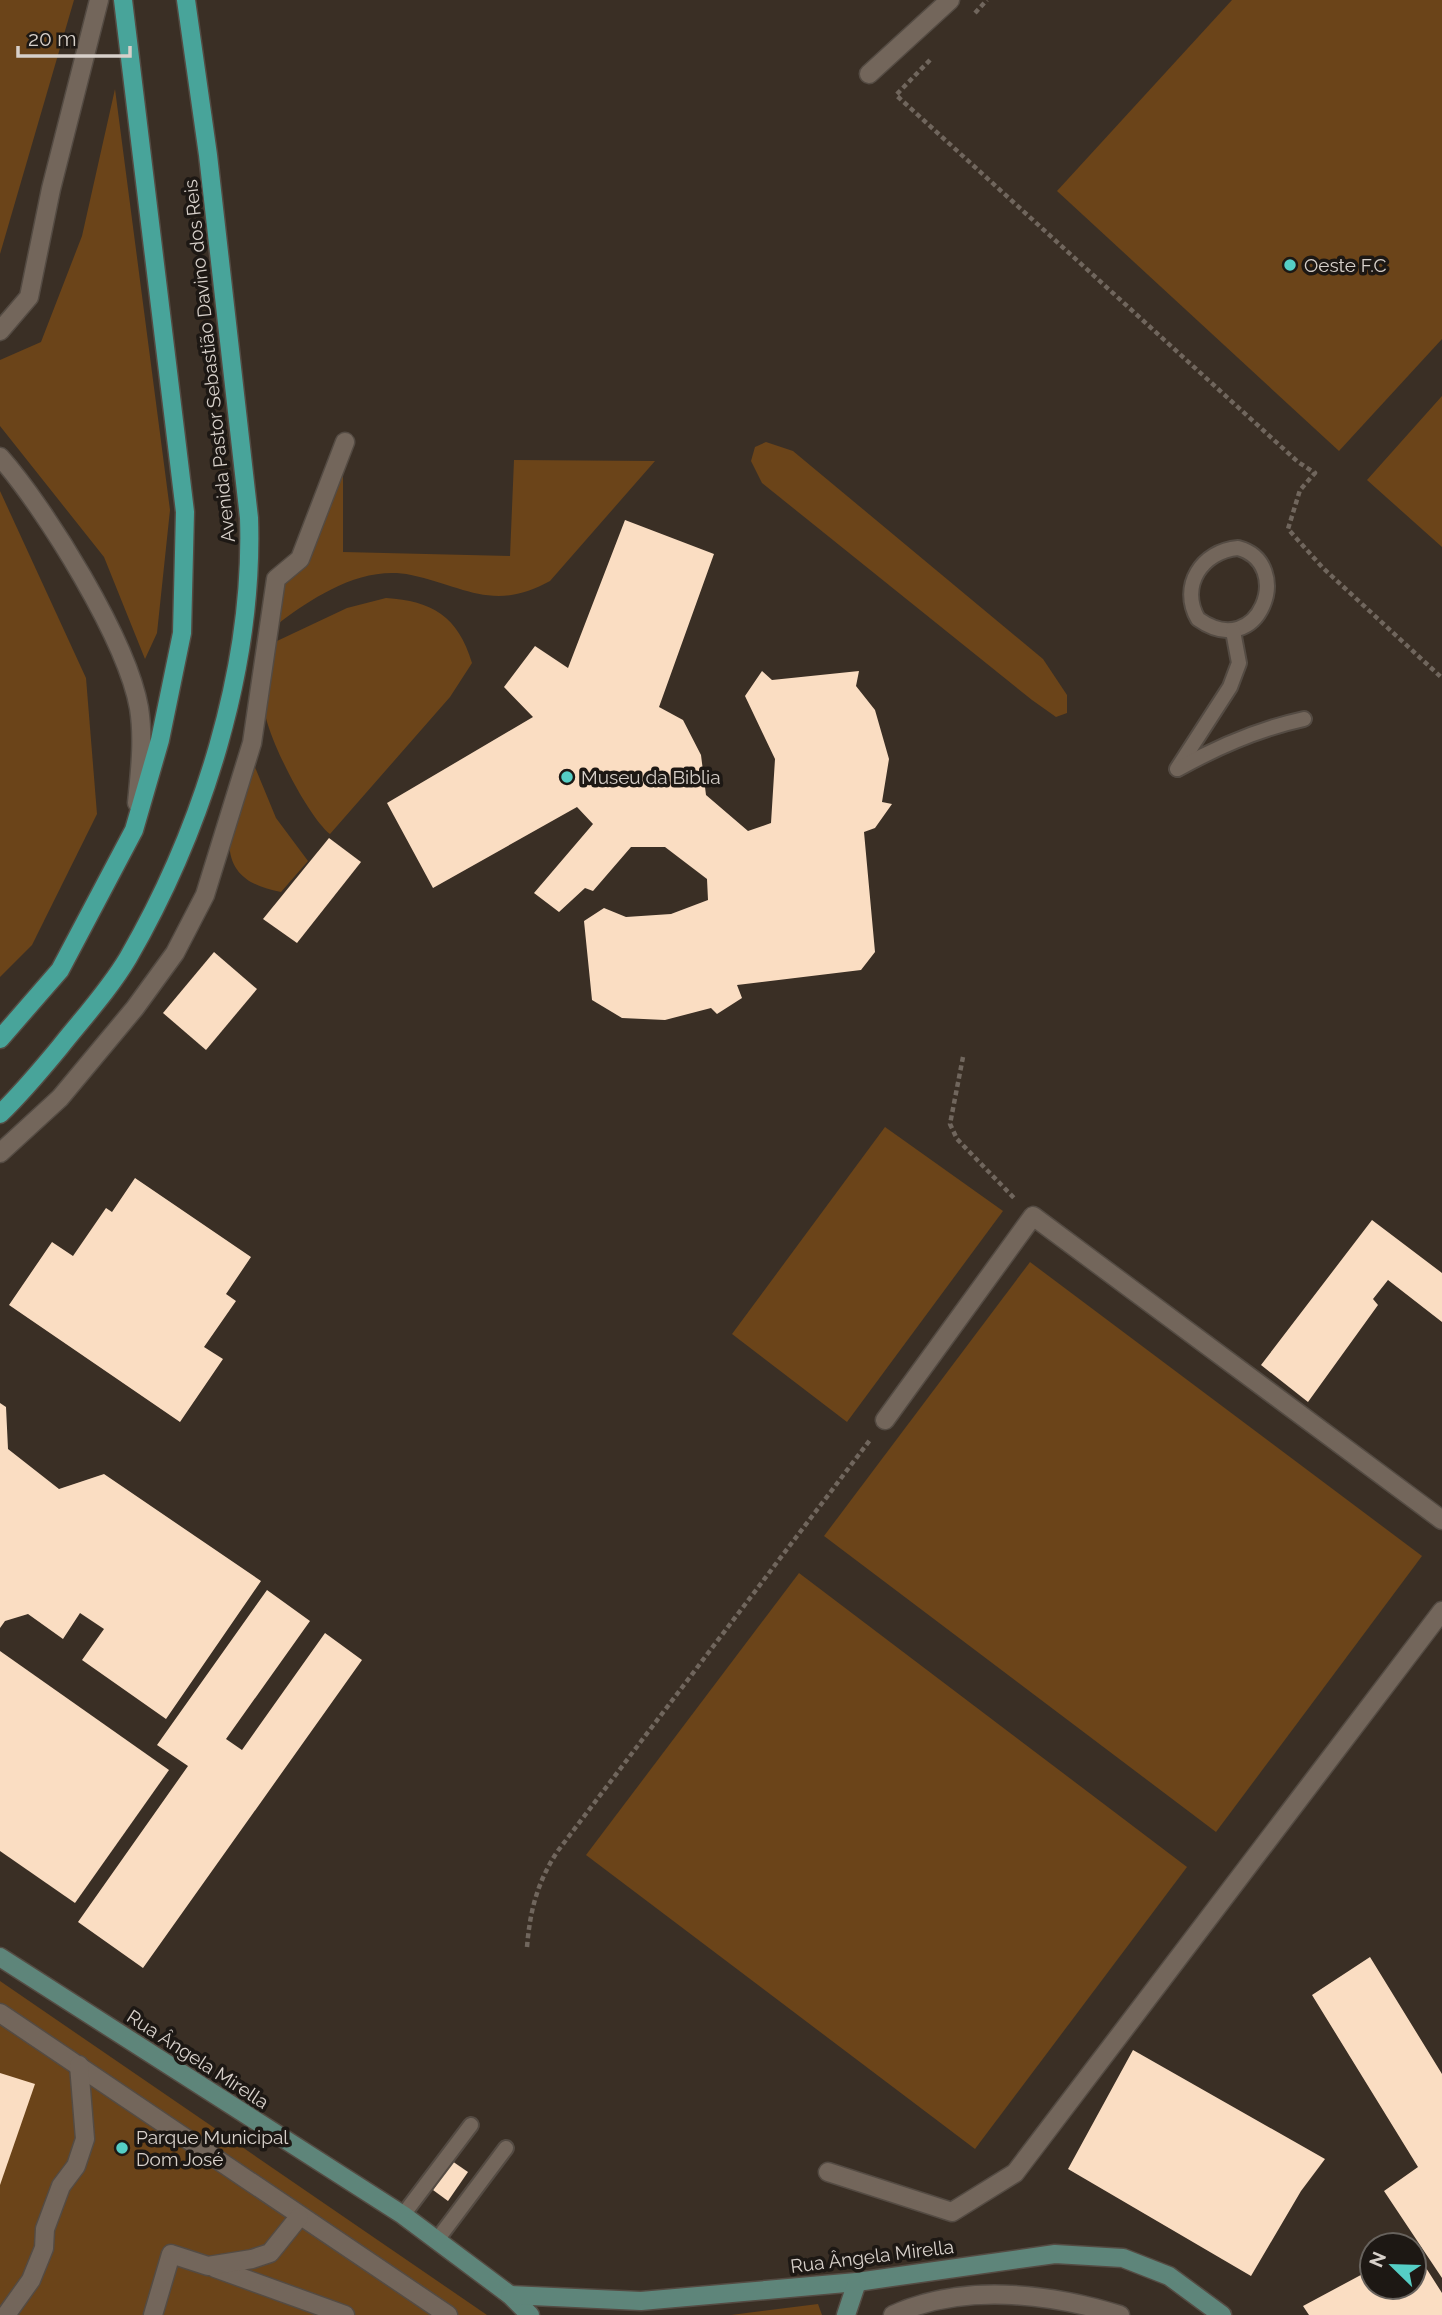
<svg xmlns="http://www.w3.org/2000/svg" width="1442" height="2315" font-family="Raleway,sans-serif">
	<rect width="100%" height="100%" fill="#3a2f25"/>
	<g fill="#6b4419">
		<polygon points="0,0 74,0 0,254"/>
		<polygon points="1232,0 1442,0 1442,339 1339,451 1057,191"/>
		<polygon points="115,89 170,510 157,633 145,659 104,557 0,426 0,360 41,342 82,236"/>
		<polygon points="1442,396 1442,547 1367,480"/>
		<polygon points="766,442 793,451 1043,659 1067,695 1067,713 1056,717 1032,700 762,483 751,461 755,447"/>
		<path d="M514 460 655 461 550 581C494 612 466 587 411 575 363 565 315 596 279 623L283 582 343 462V552L510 556Z"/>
		<polygon points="0,491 86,678 97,814 32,945 0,977"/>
		<path d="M386 598C432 601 458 616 472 663L450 697 330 834C308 817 264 732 264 705 264 684 273 661 277 641L347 608Z"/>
		<path d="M252 760 276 818 308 861 281 892C200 878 234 813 252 760Z"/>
		<polygon points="885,1127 1003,1211 847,1422 732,1334"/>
		<polygon points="1030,1262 1422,1556 1216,1832 824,1536"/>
		<polygon points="799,1573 1187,1867 975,2149 586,1855"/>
		<polygon points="0,1981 487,2315 0,2315"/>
		<polygon points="818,2304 822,2315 731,2315"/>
	</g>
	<g fill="#faddc2">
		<polygon points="625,520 714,554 659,707 683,720 701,755 706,795 748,831 771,823 775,759 745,696 762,671 772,680 859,671 856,686 875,710 889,759 882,802 892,804 875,828 864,832 875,952 861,970 737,985 742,998 717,1014 711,1008 665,1020 622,1018 592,1000 584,921 604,908 626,917 671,914 708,900 707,879 665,847 631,847 593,891 585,888 559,912 534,893 593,824 577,807 433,888 387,803 533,717 504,687 535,646 568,668"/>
		<polygon points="329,838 361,862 297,943 263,919"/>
		<polygon points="214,952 257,989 206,1050 163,1013"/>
		<polygon points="135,1178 251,1257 226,1294 236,1301 204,1347 223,1359 180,1422 9,1305 52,1242 73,1256 106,1208 112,1212"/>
		<polygon points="1372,1220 1442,1273 1442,1322 1388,1280 1373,1299 1378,1305 1308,1402 1261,1365"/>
		<polygon points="0,1403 6,1407 8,1449 59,1489 104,1474 261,1581 166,1719 82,1660 104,1629 80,1613 63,1639 28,1614 5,1621 0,1628"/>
		<polygon points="267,1590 310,1621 226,1739 242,1750 325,1633 362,1660 143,1968 78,1922 188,1766 157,1745"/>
		<polygon points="0,1651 169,1770 75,1903 0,1851"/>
		<polygon points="1370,1957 1442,2074 1442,2278 1384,2191 1418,2167 1312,1995"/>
		<polygon points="1133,2050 1325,2159 1301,2191 1251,2276 1068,2169"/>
		<polygon points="0,2073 35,2084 0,2185"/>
		<polygon points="452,2161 468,2172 448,2201 433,2190"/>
		<polygon points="1414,2249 1442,2293 1442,2315 1309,2315 1303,2306 1372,2269 1372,2287 1414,2287"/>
	</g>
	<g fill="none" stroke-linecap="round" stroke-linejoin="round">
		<defs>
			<g id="lane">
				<path d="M1238 548C1295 563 1260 663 1198 619 1179 586 1202 551 1238 548Z"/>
				<polyline points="1177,769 1230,687 1239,663 1233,631"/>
				<path d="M1178 769C1219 746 1258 729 1304 719"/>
				<polyline points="403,2215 471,2125"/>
				<polyline points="437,2240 506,2148"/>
			</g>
			<g id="street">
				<polyline points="869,74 950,0"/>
				<polyline points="0,331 29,297 51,189 99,0"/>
				<path d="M0 457C46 509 127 640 139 708 144 740 140 771 137 803"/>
				<polyline points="0,1153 60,1098 135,1008 175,953 205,895 252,743 276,579 300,559 345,442"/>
				<polyline points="885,1420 1033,1216 1442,1520"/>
				<polyline points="0,2013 448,2315"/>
				<polyline points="828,2172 952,2212 1015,2173 1442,1611"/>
				<polyline points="215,2268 345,2315"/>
				<polyline points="6,2315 31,2280 44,2248 45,2229 61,2186 76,2166 85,2139 79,2065"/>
				<polyline points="153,2315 171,2254 208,2266 252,2259 270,2253 299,2217"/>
				<path d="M893 2315C962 2283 1048 2293 1120 2315"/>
			</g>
			<g id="secondary">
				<polyline points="0,1957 403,2215 510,2295 530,2315"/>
				<polyline points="510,2295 641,2301 857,2282 1055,2254 1123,2258 1169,2276 1222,2315"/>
				<polyline points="846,2315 857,2282"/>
			</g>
			<g id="primary">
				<polyline points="0,1039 60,970 134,830 160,740 182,633 185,512 123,0"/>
				<path d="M0 1114C22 1093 41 1070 60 1047 83 1018 109 990 128 958 202 830 254 668 249 518L208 155 186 0"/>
			</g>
		</defs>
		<use href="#lane" stroke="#544b43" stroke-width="18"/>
		<use href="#street" stroke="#544b43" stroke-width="21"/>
		<use href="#secondary" stroke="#544b43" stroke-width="21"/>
		<use href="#primary" stroke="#544b43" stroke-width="21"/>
		<g stroke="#70665d" stroke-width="4.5" stroke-dasharray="5 3.5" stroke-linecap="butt">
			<polyline points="975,13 987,0"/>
			<polyline points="930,60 896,95 1298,462 1315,473 1300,490 1288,529 1323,568 1442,678"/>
			<polyline points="963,1057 950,1124 957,1139 1014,1198"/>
			<path d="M527 1947C530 1911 537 1883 557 1852L870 1440"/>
		</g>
		<use href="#lane" stroke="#73665b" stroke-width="14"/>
		<use href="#street" stroke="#73665b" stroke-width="18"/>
		<use href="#secondary" stroke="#5e857a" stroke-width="18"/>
		<use href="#primary" stroke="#48a49a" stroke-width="18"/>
	</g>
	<g fill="#55cec5" stroke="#1d1814" stroke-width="2.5">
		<circle cx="1290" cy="265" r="7"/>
		<circle cx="567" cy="777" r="7"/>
		<circle cx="122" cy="2148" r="7"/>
	</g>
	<g text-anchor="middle" stroke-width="7" stroke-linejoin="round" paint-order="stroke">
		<g font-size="19" fill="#d7d0ca" stroke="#1d1814" text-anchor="start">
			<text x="1304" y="272">Oeste F.C</text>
			<text x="581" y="784">Museu da Biblia</text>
			<text x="136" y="2144">Parque Municipal<tspan x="136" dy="22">Dom José</tspan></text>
		</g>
		<g font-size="19" fill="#d7d0ca" stroke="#1d1814">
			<text transform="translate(209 361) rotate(-96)" y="7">Avenida Pastor Sebastião Davino dos Reis</text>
			<text transform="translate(198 2059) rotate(33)" y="7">Rua Ângela Mirella</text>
			<text transform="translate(872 2256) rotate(-7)" y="7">Rua Ângela Mirella</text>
		</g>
	</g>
	<g transform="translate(1393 2266) rotate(293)"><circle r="33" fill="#1d1814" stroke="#67625d" stroke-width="2"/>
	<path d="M0-5L12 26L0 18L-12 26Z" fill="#55cec5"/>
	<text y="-10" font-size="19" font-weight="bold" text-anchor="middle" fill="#d7d0ca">N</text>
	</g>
	<path d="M18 46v10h112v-10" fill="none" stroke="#d7d0ca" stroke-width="3.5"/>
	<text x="28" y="46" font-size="21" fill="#d7d0ca" stroke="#1d1814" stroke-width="5" paint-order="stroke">20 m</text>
</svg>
